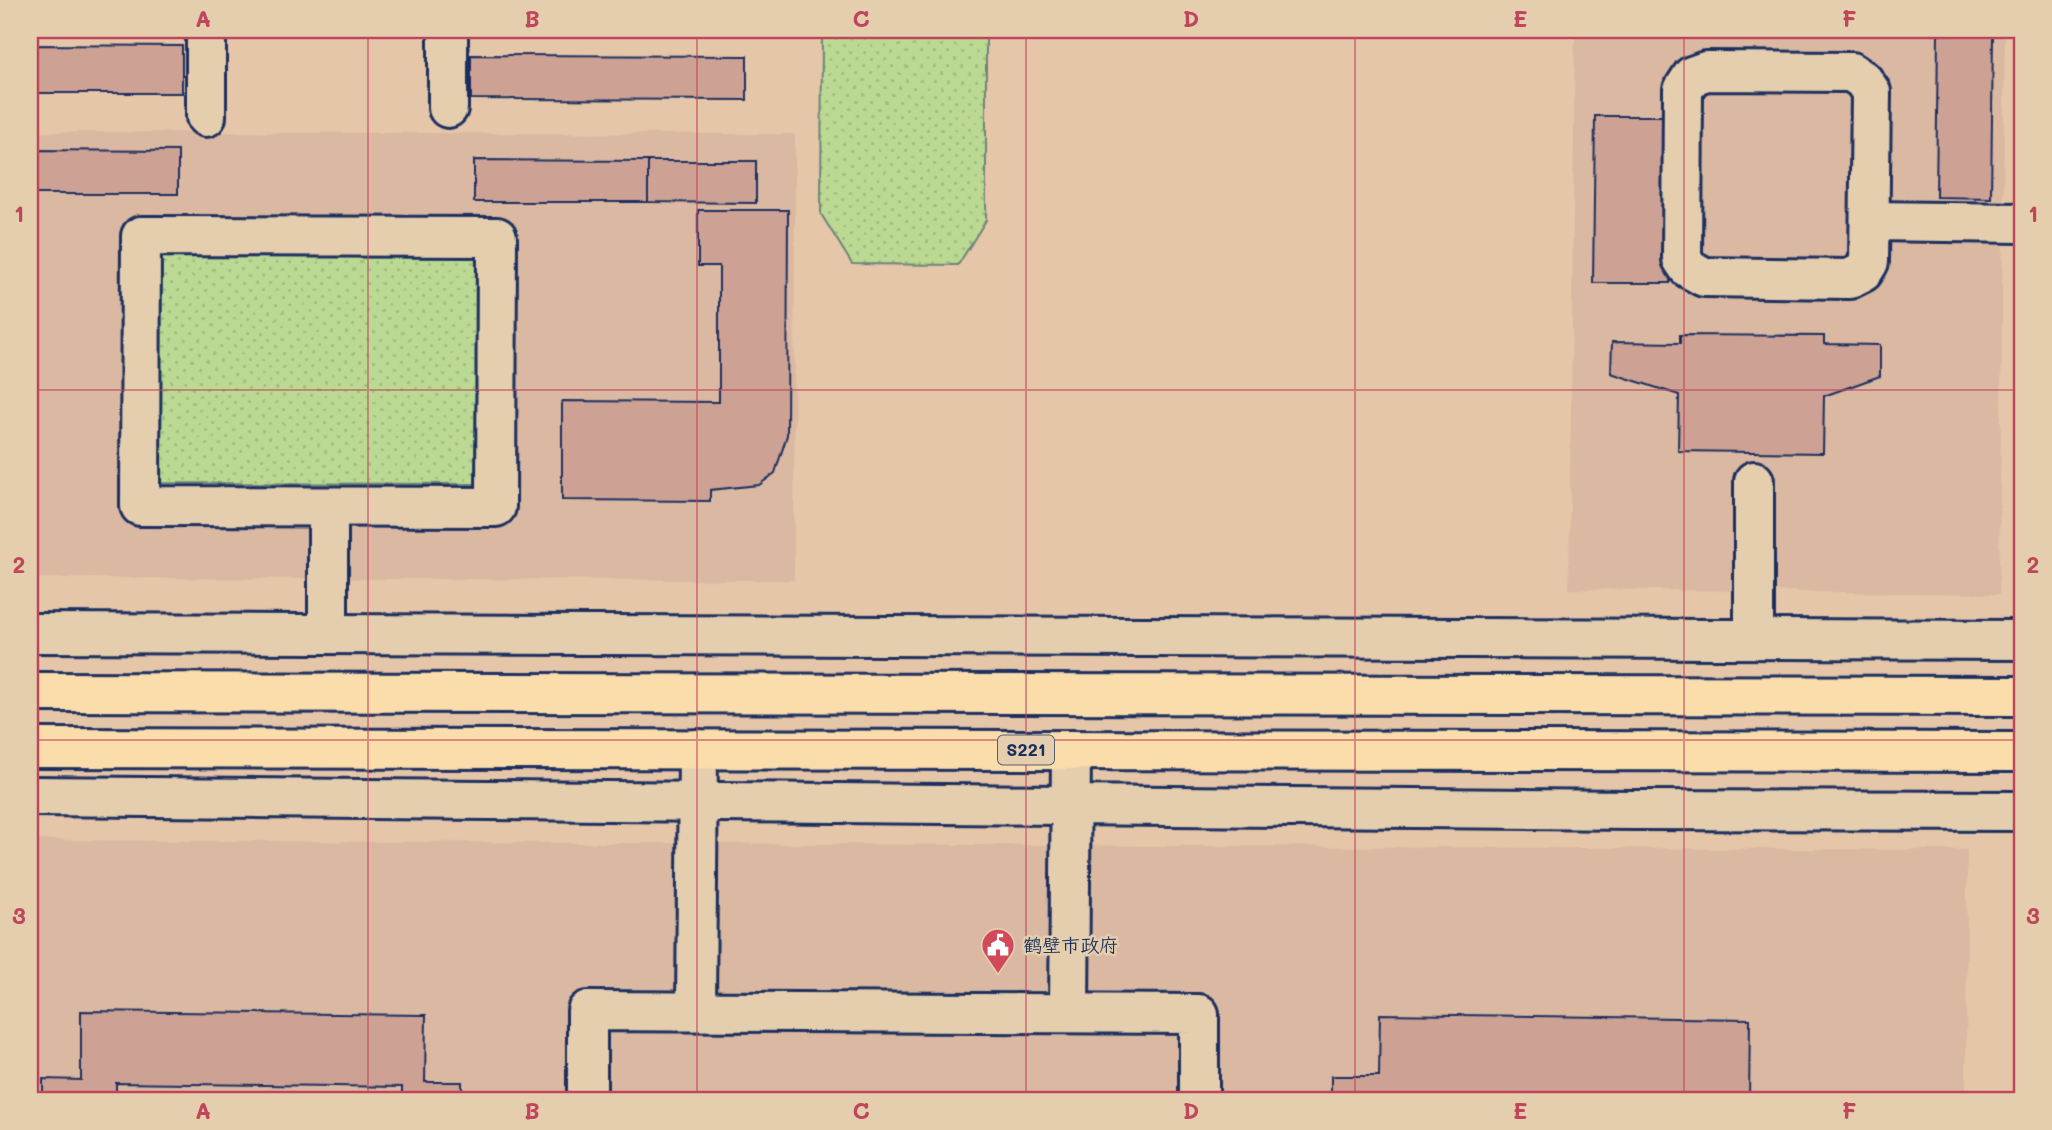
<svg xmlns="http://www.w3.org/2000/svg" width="2052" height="1130" font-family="Mali,'LXGW WenKai TC',sans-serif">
	<defs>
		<pattern id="grass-dots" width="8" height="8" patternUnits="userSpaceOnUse" patternTransform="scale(1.75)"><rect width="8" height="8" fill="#bbd992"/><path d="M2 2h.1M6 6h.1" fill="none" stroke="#a0bb80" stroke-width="1.8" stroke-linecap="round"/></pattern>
	</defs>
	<rect width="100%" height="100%" fill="#e6c6a8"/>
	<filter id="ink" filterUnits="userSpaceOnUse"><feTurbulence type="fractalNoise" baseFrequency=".0143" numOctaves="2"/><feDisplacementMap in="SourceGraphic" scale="14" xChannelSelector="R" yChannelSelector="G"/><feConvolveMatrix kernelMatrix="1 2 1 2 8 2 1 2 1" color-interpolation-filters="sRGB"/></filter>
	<g filter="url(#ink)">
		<g fill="#dab8a1">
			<polygon points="1575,30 2005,30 1999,594 1569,589"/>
			<polygon points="30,132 795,134 794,580 30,578"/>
			<polygon points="30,840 1967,850 1966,1100 30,1100"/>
		</g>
		<g fill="url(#grass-dots)" stroke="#6b8478" stroke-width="2">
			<polygon points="822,30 986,30 986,220 958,265 852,264 821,214"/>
			<polygon points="160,250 477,252 477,484 159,483"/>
		</g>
		<g fill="#cda294" stroke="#1b2f5e" stroke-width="2">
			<polygon points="1593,30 1980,30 1980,34"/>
			<polygon points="1938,34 1993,35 1991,198 1936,197"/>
			<polygon points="30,45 182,46 182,93 30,93"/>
			<polygon points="471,55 747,56 747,100 471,99"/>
			<polygon points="1595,116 1672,116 1670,283 1593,283"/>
			<polygon points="30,150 178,151 178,194 30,194"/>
			<polygon points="474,160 648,161 648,202 474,202"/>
			<polygon points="648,161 756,161 756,203 648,202"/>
			<polygon points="698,210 788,210 787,435 775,473 759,485 710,490 710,501 562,500 562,401 719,402 719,266 698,266"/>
			<polygon points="1680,335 1824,336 1824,344 1880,345 1880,376 1824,396 1823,453 1678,451 1679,395 1611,373 1612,342 1680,343"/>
			<polygon points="81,1011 426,1015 425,1082 462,1082 462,1100 402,1100 402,1087 116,1083 116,1100 43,1100 43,1079 81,1080"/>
			<polygon points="1380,1014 1750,1019 1749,1100 1331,1100 1331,1076 1379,1076"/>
		</g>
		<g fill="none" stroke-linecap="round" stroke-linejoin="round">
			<defs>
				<g id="minor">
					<polygon points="1706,71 1851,72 1863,80 1871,92 1869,262 1863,272 1849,279 1704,277 1688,268 1682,259 1683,90 1692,76"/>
					<polyline points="448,108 448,30"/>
					<polyline points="206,117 206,30"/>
					<polyline points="1870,221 2022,223"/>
					<polygon points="141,236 497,237 496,507 140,506"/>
					<polyline points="328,507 328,634"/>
					<polyline points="30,633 2022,640"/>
					<polyline points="1754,639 1754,481"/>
					<polyline points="30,796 1635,810 2022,811"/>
					<polyline points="696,1011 698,749"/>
					<polyline points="1069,1013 1071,750"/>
					<polyline points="587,1100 587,1011 1199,1014 1199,1100"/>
				</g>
				<g id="major">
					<polyline points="30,692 2022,696"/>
					<polyline points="30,748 2022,752"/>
				</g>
			</defs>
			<use href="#minor" stroke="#1b2f5e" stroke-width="44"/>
			<use href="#major" stroke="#1b2f5e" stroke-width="44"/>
			<use href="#minor" stroke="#e4cead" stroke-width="38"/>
			<use href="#major" stroke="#fbddab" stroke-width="38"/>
		</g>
	</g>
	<path fill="none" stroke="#bf465b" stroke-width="2" stroke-opacity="0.55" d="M368 30V1100M697 30V1100M1026 30V1100M1355 30V1100M1684 30V1100M30 390H2022M30 740H2022"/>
	<defs>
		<symbol id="civic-pin" viewBox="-11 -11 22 30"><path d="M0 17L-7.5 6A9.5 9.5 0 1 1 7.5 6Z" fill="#d1495b" stroke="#e4cead"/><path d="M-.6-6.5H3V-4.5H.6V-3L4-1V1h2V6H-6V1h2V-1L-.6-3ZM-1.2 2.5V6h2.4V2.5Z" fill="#fff"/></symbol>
	</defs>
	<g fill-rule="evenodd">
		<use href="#civic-pin" x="979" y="926" width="38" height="52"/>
	</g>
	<g text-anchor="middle" stroke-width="5" stroke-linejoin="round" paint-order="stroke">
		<rect fill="#e4cead" stroke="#575f76" stroke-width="2" x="998" y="735.5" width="56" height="29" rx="5"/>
		<g font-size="18" font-weight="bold" fill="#1b2f5e">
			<text x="1026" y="756">S221</text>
		</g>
		<g font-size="19" fill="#1b2f5e" stroke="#e4cead" text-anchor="start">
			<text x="1023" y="952">鹤壁市政府</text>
		</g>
	</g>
	<rect width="2052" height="1130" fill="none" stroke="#e4cead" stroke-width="77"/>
	<rect x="38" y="38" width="1976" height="1054" fill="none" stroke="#bf465b" stroke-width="2.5"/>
	<g font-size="23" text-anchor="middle" font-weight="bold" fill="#bf465b">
		<text x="203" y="27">A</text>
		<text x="532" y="27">B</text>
		<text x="861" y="27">C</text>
		<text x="1191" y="27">D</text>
		<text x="1520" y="27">E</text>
		<text x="1849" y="27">F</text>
		<text x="19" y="222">1</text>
		<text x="2033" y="222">1</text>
		<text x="19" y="573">2</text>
		<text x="2033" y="573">2</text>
		<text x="19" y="924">3</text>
		<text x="2033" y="924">3</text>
		<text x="203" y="1119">A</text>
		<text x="532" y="1119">B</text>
		<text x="861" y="1119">C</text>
		<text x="1191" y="1119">D</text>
		<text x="1520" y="1119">E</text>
		<text x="1849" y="1119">F</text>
	</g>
</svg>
